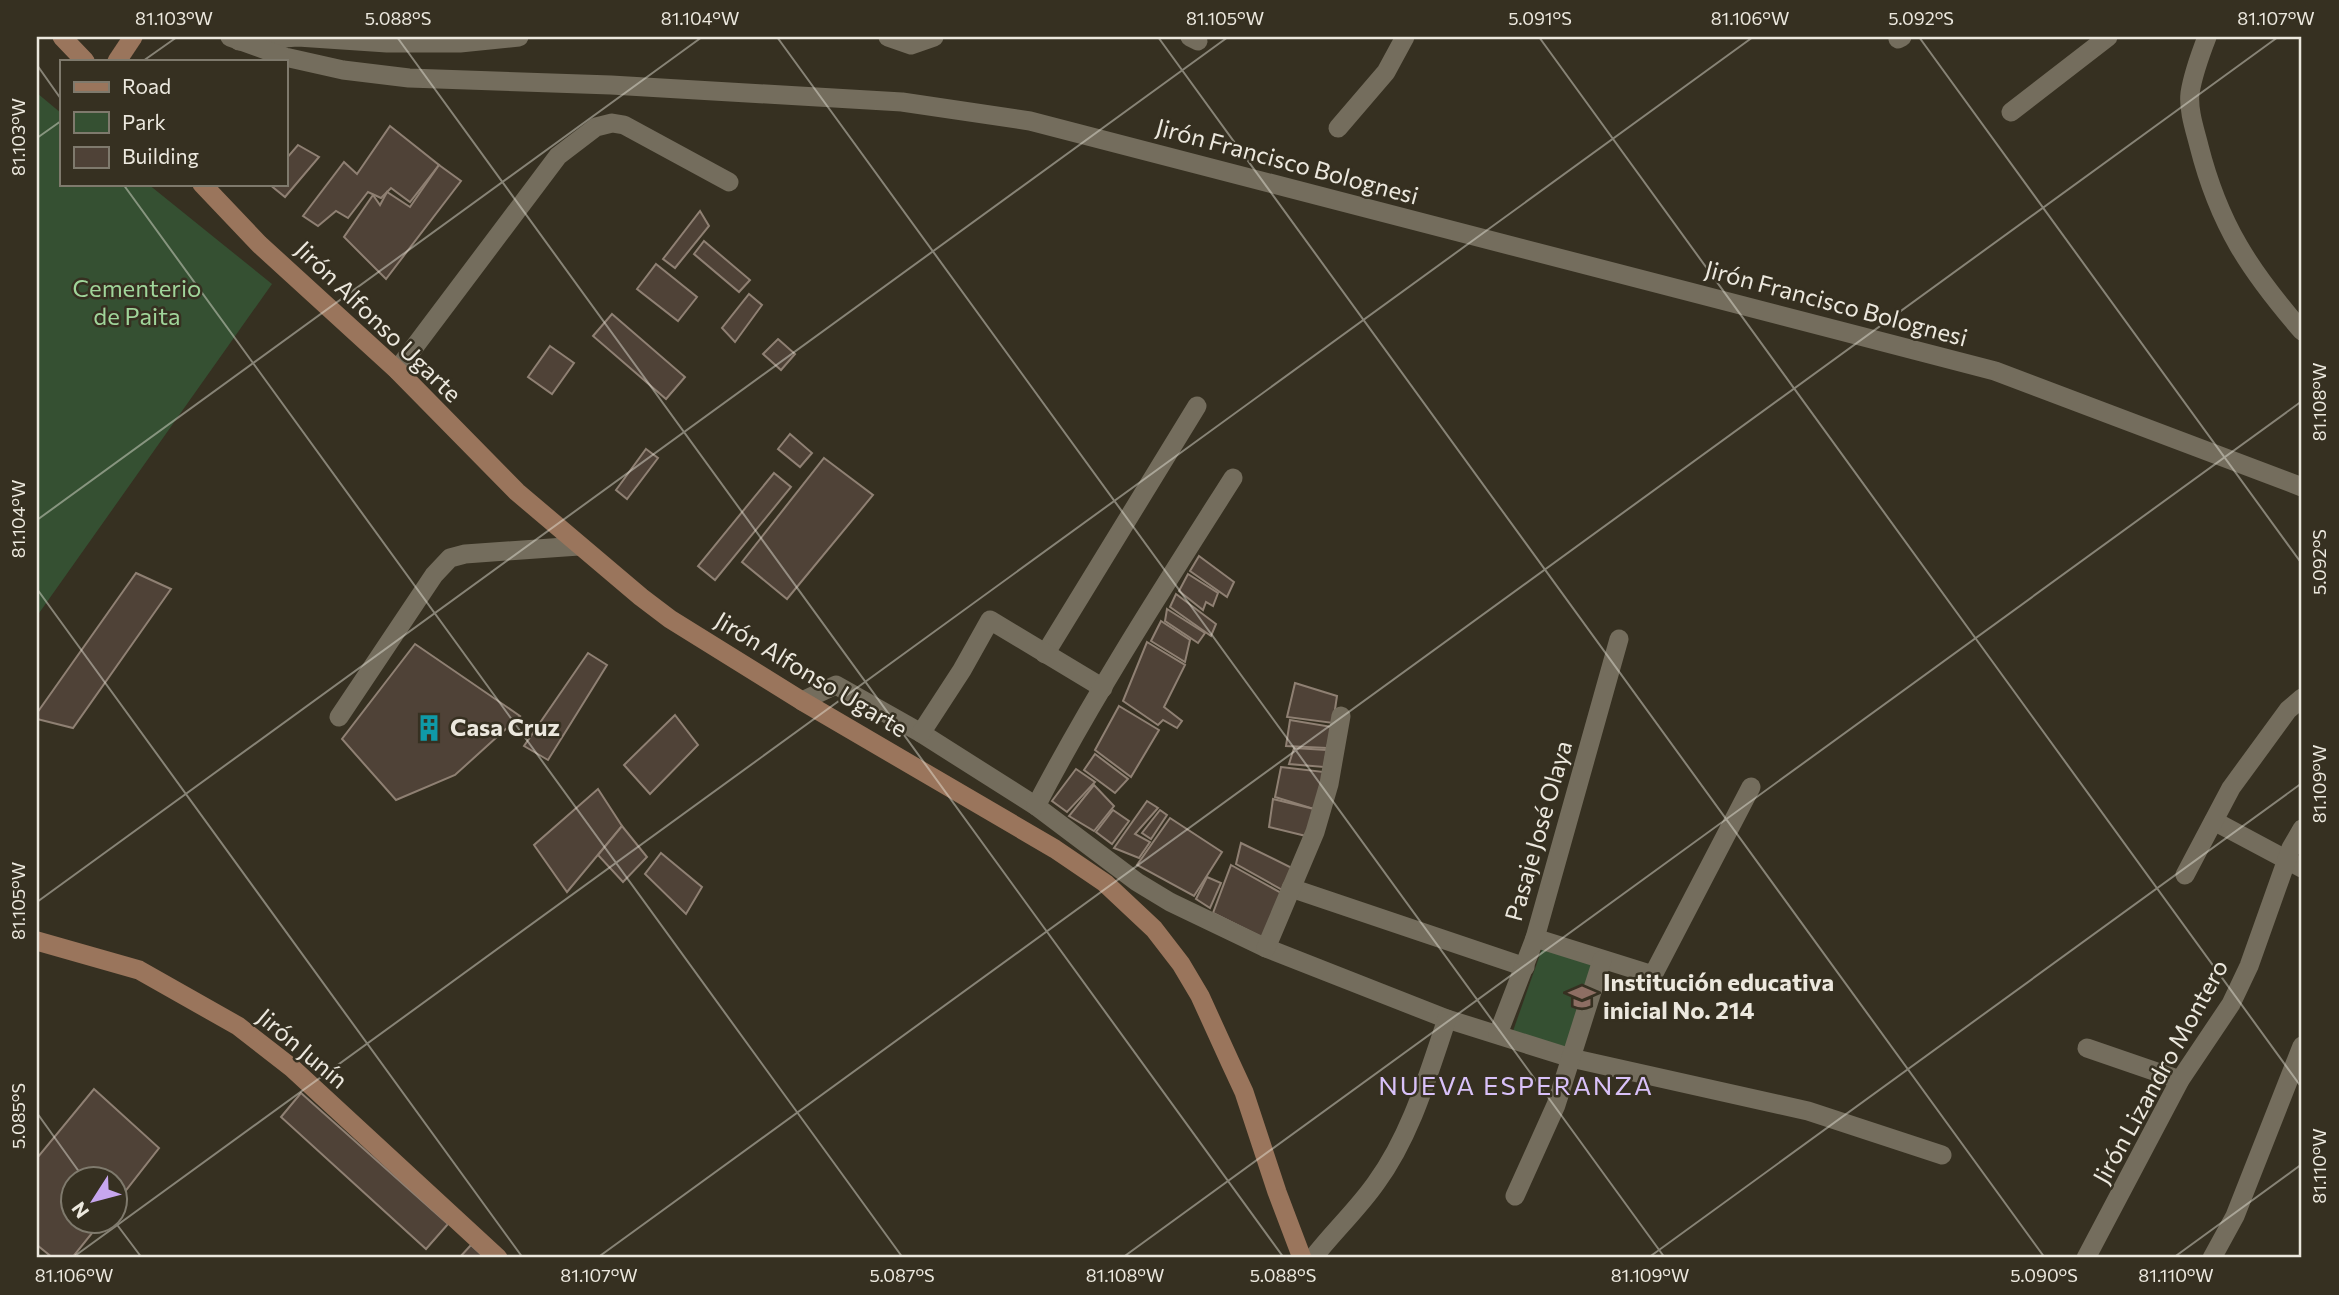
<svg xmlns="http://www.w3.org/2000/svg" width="2339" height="1295" font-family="Commissioner,sans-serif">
	<rect width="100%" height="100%" fill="#363021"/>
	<g fill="#355032">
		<polygon points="37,93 61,113 61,184 148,184 272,284 37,616"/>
		<polygon points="1543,946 1596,965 1566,1050 1513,1031"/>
	</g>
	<g fill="#4f4237" stroke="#8f8073" stroke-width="2">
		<polygon points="390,126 439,165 410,202 391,188 381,198 368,192 348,218 336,211 318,226 303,216 344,162 357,174"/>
		<polygon points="298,145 319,157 285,197 269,184 285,184 285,160"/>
		<polygon points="439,165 461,181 386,279 344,237 373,195 380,205 387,192 410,207"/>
		<polygon points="700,211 709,226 675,268 663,259"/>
		<polygon points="704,241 750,280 739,292 694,254"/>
		<polygon points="656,264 697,297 678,321 637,289"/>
		<polygon points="749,294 762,305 735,342 722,328"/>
		<polygon points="612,314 685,377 666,399 593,336"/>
		<polygon points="778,339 795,354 781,370 763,354"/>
		<polygon points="550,346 574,363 552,394 528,377"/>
		<polygon points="790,434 812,453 800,467 778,449"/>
		<polygon points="646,449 658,458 627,499 616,490"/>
		<polygon points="824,458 873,495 787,599 742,562"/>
		<polygon points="774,473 791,487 715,580 698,566"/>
		<polygon points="1199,556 1234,582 1227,597 1190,571"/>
		<polygon points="136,573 171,589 73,728 37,719 37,713"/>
		<polygon points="1188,574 1218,593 1213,606 1206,602 1203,610 1179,591"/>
		<polygon points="1176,594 1216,624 1211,636 1170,607"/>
		<polygon points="1167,609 1205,633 1198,643 1165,621"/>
		<polygon points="1161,621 1190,640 1185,662 1151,641"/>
		<polygon points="1147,642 1185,665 1164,707 1182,721 1177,728 1163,720 1158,725 1123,701"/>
		<polygon points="415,644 520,716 455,775 396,800 342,739"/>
		<polygon points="588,653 607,665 548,760 524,746"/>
		<polygon points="1295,683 1337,696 1333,723 1287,717"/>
		<polygon points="1119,706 1159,730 1131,777 1095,750"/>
		<polygon points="675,715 698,745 650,794 624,765"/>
		<polygon points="1290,720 1332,727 1327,748 1286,746"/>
		<polygon points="1294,748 1327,750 1324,767 1289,764"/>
		<polygon points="1095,754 1128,779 1115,793 1084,770"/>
		<polygon points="1281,767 1324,772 1317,810 1275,797"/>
		<polygon points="1076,769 1095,782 1067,812 1052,801"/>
		<polygon points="1094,785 1114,806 1094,831 1069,816"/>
		<polygon points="598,789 622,826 567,892 534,845"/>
		<polygon points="1273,799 1314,809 1306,836 1269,827"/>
		<polygon points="1147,801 1158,808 1135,834 1150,842 1139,858 1114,848"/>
		<polygon points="1113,810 1129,821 1112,844 1096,832"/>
		<polygon points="1160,810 1167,815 1151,839 1142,833"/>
		<polygon points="1170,818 1222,852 1194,896 1137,865"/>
		<polygon points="622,826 647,857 623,882 598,855"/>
		<polygon points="1241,843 1292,868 1286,892 1236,864"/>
		<polygon points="661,853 702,887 686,914 645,874"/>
		<polygon points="1231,865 1283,894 1267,940 1213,913"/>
		<polygon points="1207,877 1221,883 1210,908 1196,899"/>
		<polygon points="94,1089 159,1148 116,1203 116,1180 74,1180 74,1222 101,1222 72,1258 53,1258 37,1245 37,1158"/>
		<polygon points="301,1093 448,1224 426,1249 281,1117"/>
		<polygon points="471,1245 485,1258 459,1258"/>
	</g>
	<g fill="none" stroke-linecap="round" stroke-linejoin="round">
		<g stroke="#746d5d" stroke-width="19">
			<polyline points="888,37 911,45 934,37"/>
			<polyline points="1190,37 1198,41"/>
			<polyline points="1898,39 1902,37"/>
			<polyline points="239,41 298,37 387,43 460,43 519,37"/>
			<polyline points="2011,112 2108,37"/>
			<polyline points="1338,128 1386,72 1405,37"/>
			<polyline points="397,370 558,156 596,127 612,123 624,125 729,182"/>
			<polyline points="1045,654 1197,406"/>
			<polyline points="802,701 836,685 921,733 1036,806 1137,882 1170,902 1266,948 1447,1019 1571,1058 1808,1111 1942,1155"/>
			<polyline points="339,717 434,575 450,558 465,554 579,546"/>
			<polyline points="921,733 962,670 990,620 1103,688"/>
			<path d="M1036 806C1095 693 1165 585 1233 478"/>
			<polyline points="2214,821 2302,868"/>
			<polyline points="2185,875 2231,788 2288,710 2302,698"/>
			<polyline points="1291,888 1525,967"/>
			<polyline points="1535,938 1653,975 1751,787"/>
			<polyline points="1266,948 1315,832 1329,784 1341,716"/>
			<polyline points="1498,1034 1535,938 1619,639"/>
			<polyline points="2087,1048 2180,1080"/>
			<polyline points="1515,1196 1556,1105 1602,960"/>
			<path d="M1313 1258C1333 1232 1357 1210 1376 1183 1411 1135 1428 1075 1447 1019"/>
			<polyline points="2086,1258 2180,1080 2231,1004 2249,966 2291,848 2302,829"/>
			<polyline points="2212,1258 2235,1216 2302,1046"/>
		</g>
		<g stroke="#746d5d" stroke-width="19">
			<polyline points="230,37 285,57 343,70 409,78 611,85 902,102 1030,121 1995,371 2302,487"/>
			<path d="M2207 37C2200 55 2193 74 2190 93 2188 110 2195 130 2199 146 2219 225 2250 271 2302 331"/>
		</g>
		<g stroke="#9a755c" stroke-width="19">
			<polyline points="62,37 85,61"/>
			<polyline points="117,61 133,37"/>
			<polyline points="202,184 259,244 397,370 517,492 641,597 670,619 802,701 1055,849 1105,883 1154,929 1181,964 1200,996 1231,1064 1244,1092 1277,1192 1302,1258"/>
			<polyline points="37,941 139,970 238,1026 292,1068 498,1258"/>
		</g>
	</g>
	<path fill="none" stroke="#ece8de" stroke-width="2" stroke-opacity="0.45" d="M397 37 1284 1258M777 37 1665 1258M1158 37 2045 1258M1539 37 2302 1088M1919 37 2302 564M2300 37 2302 40M143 61 177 37M37 65 61 99M37 138 61 121M123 184 903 1258M37 520 702 37M37 589 523 1258M37 902 1228 37M37 1113 85 1180M115 1222 142 1258M72 1258 1753 37M597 1258 2278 37M1122 1258 2302 401M1648 1258 2302 783M2173 1258 2302 1164"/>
	<defs>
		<symbol id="building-bare" viewBox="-9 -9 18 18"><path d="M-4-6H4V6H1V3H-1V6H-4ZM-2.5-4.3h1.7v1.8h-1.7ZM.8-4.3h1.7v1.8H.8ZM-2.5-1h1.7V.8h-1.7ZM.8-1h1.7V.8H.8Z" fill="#0f9aa8" stroke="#363021" stroke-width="2.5" paint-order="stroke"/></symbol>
		<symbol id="school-bare" viewBox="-9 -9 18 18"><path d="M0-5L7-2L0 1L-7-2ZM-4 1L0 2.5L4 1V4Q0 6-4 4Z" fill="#8d6e63" stroke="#363021" stroke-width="2.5" paint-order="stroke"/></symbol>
	</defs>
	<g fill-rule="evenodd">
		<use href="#building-bare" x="410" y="709" width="38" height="38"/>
		<use href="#school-bare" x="1563" y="978" width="38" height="38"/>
	</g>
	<g text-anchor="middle" stroke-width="5" stroke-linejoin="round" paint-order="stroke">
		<g font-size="24" fill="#ece8de" stroke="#363021">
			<text transform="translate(1287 162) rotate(15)" y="8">Jirón Francisco Bolognesi</text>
			<text transform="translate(1836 304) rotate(15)" y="8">Jirón Francisco Bolognesi</text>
			<text transform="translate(378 322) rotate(44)" y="8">Jirón Alfonso Ugarte</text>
			<text transform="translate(811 675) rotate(31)" y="8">Jirón Alfonso Ugarte</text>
			<text transform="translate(1539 831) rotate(-74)" y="8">Pasaje José Olaya</text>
			<text transform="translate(302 1049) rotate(40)" y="8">Jirón Junín</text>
			<text transform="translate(2161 1072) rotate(-61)" y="8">Jirón Lizandro Montero</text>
		</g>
		<g font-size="24" fill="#a0d59a" stroke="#363021">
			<text x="137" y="297">Cementerio<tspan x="137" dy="28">de Paita</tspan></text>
		</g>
		<g font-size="24" font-weight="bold" fill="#ece8de" stroke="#363021" text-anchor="start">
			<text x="450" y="736">Casa Cruz</text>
			<text x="1603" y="991">Institución educativa<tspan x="1603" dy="28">inicial No. 214</tspan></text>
		</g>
		<g font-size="26" letter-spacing="2" fill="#d9c1f9" stroke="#363021">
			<text x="1516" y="1095">NUEVA ESPERANZA</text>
		</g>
	</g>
	<rect width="2339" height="1295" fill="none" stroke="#363021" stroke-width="77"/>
	<rect x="60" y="60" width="228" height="126" fill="#363021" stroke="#7f7a6d" stroke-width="2"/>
	<rect x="74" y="82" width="35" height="10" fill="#9a755c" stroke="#7f7a6d" stroke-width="2"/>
	<text x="122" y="94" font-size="21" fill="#ece8de">Road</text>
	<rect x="74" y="112" width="35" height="21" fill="#355032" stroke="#7f7a6d" stroke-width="2"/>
	<text x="122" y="130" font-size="21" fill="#ece8de">Park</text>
	<rect x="74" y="147" width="35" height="21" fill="#4f4237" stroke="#7f7a6d" stroke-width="2"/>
	<text x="122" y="164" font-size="21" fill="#ece8de">Building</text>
	<g transform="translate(94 1200) rotate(234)"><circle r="33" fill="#363021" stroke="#7f7a6d" stroke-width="2"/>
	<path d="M0-5L12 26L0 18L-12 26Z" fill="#c7a6ef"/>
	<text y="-10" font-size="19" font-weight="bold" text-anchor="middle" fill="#ece8de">N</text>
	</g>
	<rect x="38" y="38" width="2262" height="1218" fill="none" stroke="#ece8de" stroke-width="2.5"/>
	<g font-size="18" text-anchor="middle" fill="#ece8de">
		<text x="174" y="25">81.103°W</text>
		<text x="398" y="25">5.088°S</text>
		<text x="700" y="25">81.104°W</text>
		<text x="1225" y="25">81.105°W</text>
		<text x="1540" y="25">5.091°S</text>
		<text x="1750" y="25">81.106°W</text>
		<text x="1921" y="25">5.092°S</text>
		<text x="2276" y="25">81.107°W</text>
		<text transform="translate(19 137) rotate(-90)" y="6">81.103°W</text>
		<text transform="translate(2320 402) rotate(-90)" y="6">81.108°W</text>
		<text transform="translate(19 519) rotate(-90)" y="6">81.104°W</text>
		<text transform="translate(2320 562) rotate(-90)" y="6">5.092°S</text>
		<text transform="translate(2320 784) rotate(-90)" y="6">81.109°W</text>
		<text transform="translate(19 901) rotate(-90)" y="6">81.105°W</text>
		<text transform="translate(19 1116) rotate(-90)" y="6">5.085°S</text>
		<text transform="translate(2320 1166) rotate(-90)" y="6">81.110°W</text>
		<text x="74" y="1282">81.106°W</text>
		<text x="599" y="1282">81.107°W</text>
		<text x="902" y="1282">5.087°S</text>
		<text x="1125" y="1282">81.108°W</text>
		<text x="1283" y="1282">5.088°S</text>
		<text x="1650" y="1282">81.109°W</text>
		<text x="2044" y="1282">5.090°S</text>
		<text x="2176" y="1282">81.110°W</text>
	</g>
</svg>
